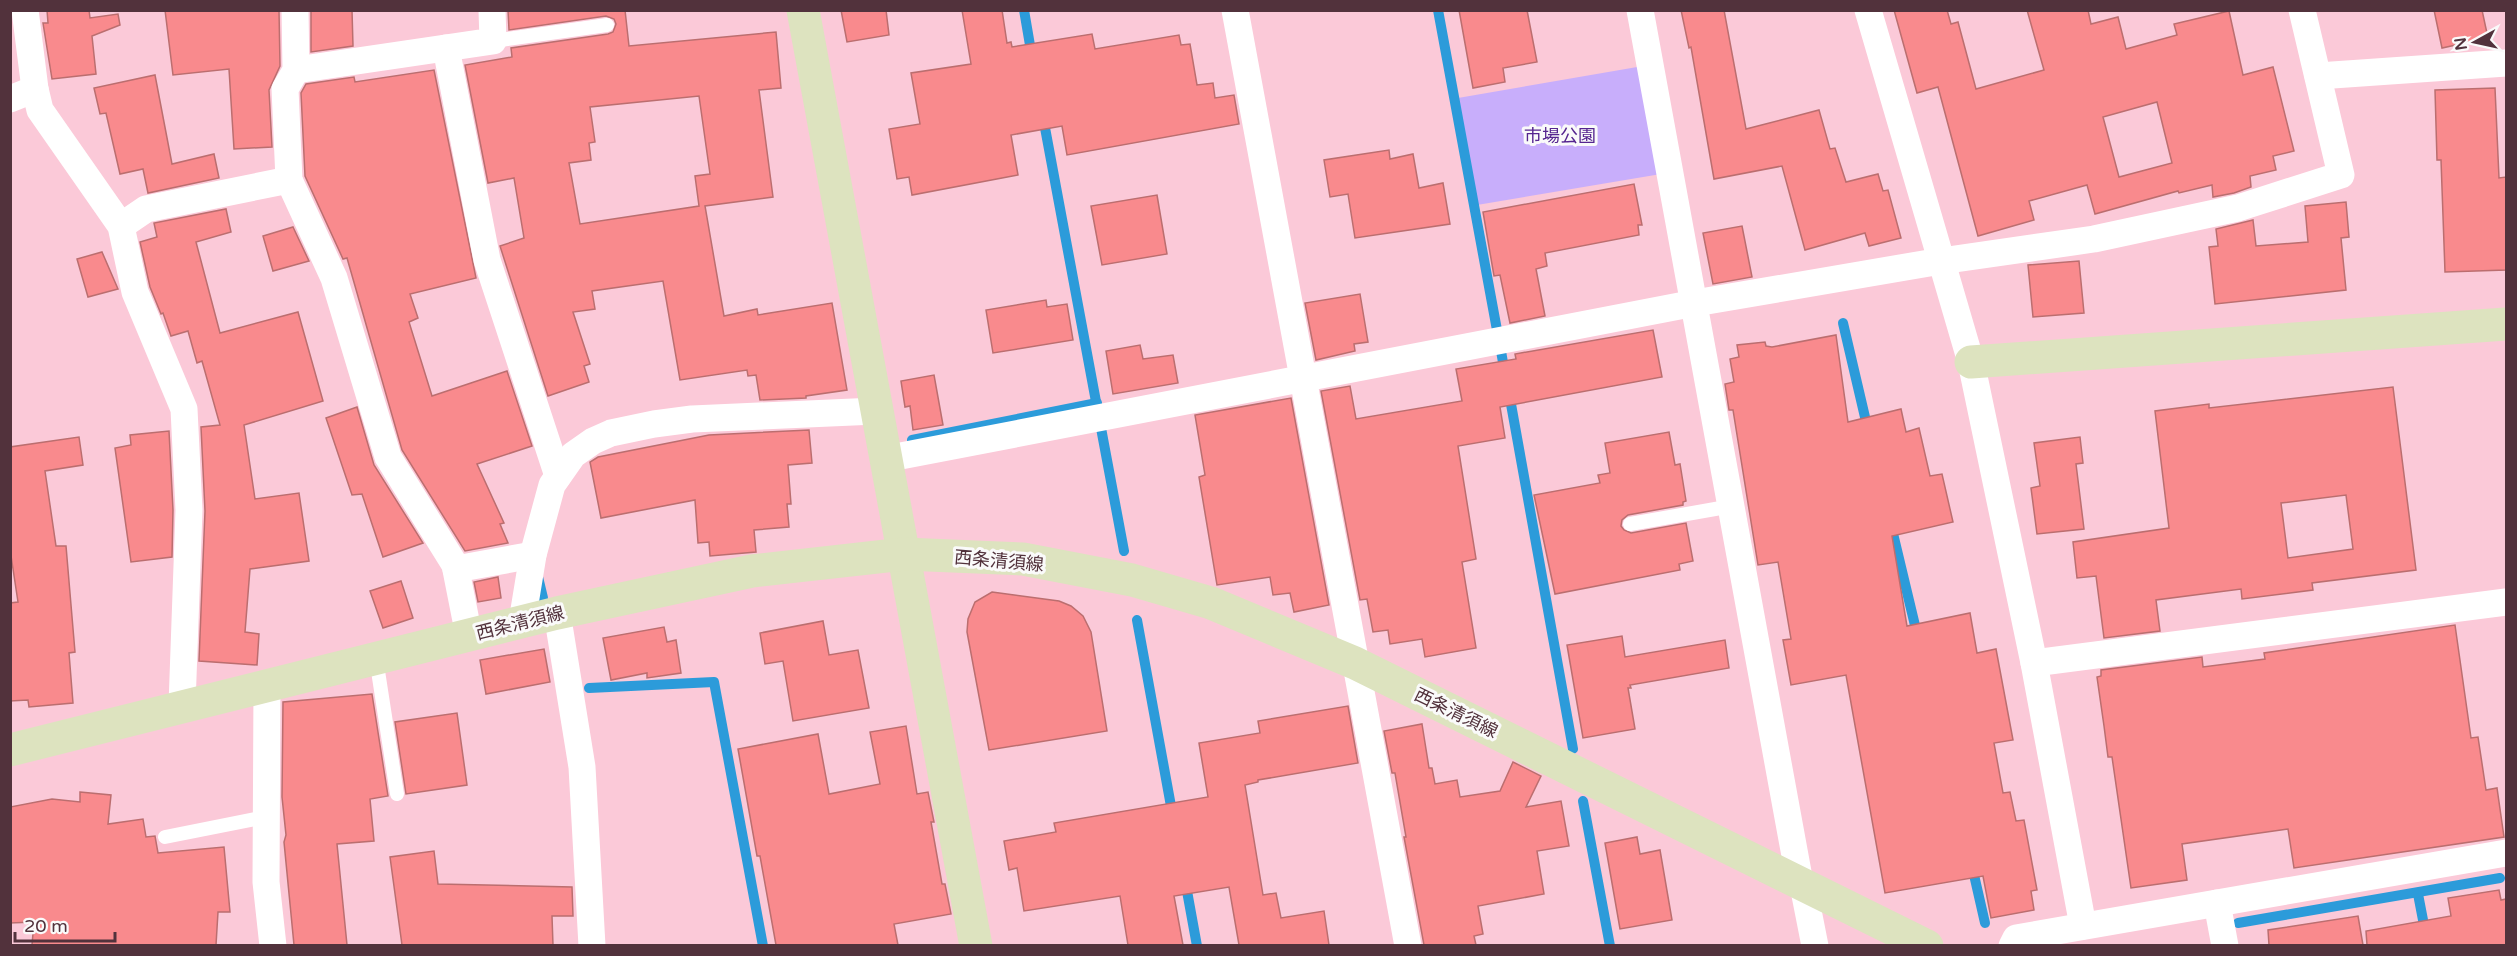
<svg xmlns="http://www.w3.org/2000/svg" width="2517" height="956" font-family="'Varela Round','Noto Sans JP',sans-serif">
	<rect width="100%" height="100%" fill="#fbc9d8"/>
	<polygon fill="#c8aefb" points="1643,66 1661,174 1477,205 1458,98"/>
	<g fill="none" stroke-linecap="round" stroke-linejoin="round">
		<g stroke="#2c9bda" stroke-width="10">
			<polyline points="1024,10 1032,57"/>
			<polyline points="1438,10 1497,330"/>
			<polyline points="1043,117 1097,407"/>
			<polyline points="1843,323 1868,430"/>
			<polyline points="1501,351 1505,374"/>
			<polyline points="1509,393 1573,749"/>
			<polyline points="1101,428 1124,551"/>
			<polyline points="912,440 1097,403"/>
			<polyline points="1890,521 1918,638"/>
			<polyline points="538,577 543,598"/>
			<polyline points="1137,620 1173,817"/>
			<polyline points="589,688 714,682 763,946"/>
			<polyline points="1583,801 1610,946"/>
			<polyline points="1972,866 1985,923"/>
			<polyline points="1185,880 1197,946"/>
			<polyline points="2418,894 2428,946"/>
			<polyline points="2238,923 2500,878"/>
		</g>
	</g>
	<g fill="#f98a8d" stroke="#bb6e6f" stroke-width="1.5" fill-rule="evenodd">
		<polygon points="47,10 89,10 90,18 118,14 120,25 92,36 96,74 52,79 43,23 48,23"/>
		<polygon points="165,10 279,10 280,66 269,90 272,147 234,149 229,69 173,75"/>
		<polygon points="311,10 352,10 353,46 311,52"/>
		<path d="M508 10H625L629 46 776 32 781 88 759 90 773 197 705 206 724 316 757 309 758 315 832 303 847 390 806 396V398L760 400 756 375 748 376 747 370 680 380 663 281 592 291 595 309 573 312 590 364 584 366 589 382 548 396 500 246 524 238 514 178 488 183 465 65 512 57 511 48 608 34 613 32 616 24 614 19 606 16 509 30ZM699 96 710 174 695 176 699 206 580 224 569 163 591 160 589 143 595 142 590 107Z"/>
		<polygon points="841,10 886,10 889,35 847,42"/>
		<polygon points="962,10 1002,10 1007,43 1011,42 1012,47 1092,34 1095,49 1179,35 1181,45 1190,44 1197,85 1213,83 1215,98 1234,95 1239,124 1067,155 1062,126 1011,135 1018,175 912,195 909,177 897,179 889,129 920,124 911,73 971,64"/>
		<polygon points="1459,10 1527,10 1537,62 1503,68 1505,82 1473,88"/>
		<polygon points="1681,10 1724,10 1746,129 1819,110 1830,149 1835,148 1846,182 1878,174 1883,191 1888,190 1901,238 1869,246 1865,233 1805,250 1782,166 1714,179 1691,47 1689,48"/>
		<path d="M1894 10H1947L1951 24 1958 22 1976 89 2044 70 2027 10H2088L2091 24 2118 17 2126 49 2177 35 2174 24 2229 11 2243 75 2273 67 2294 151 2273 156 2276 170 2250 176 2251 187 2234 193 2213 197 2212 185 2179 193 2178 191 2095 214 2087 185 2029 201 2034 220 1978 236 1938 87 1917 93ZM2157 102 2172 163 2119 177 2103 117Z"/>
		<polygon points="2434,10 2482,10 2488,38 2442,48"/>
		<polygon points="434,70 476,278 410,294 418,318 409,322 432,396 507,371 532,446 477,464 504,523 500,524 508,543 465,551 402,450 347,258 343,259 305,176 301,93 306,84 354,77 355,82"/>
		<polygon points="155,75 172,164 214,154 219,178 148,193 143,169 120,174 106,113 100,114 94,88"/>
		<polygon points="2495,88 2499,178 2506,177 2506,270 2445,272 2441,160 2437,160 2435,90"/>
		<polygon points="1389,150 1390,159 1413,154 1419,188 1443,183 1450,224 1355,238 1348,194 1330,197 1324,160"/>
		<polygon points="1634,184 1642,225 1638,225 1639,235 1545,253 1547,266 1536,269 1545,316 1510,323 1500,275 1494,276 1483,212"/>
		<polygon points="1157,195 1167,254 1102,265 1091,206"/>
		<polygon points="2346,202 2349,237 2341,238 2346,290 2215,304 2209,247 2218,246 2216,229 2253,220 2256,246 2308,242 2305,206"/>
		<polygon points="226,209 231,232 196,242 220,333 298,312 323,401 244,425 255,499 299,493 309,561 250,569 245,632 259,634 257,665 199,661 205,511 201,427 220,425 202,361 197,363 188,331 171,336 163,313 161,314 150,287 140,242 157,237 154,223"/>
		<polygon points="1742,226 1752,277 1713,284 1703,233"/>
		<polygon points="293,227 309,261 273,271 263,236"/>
		<polygon points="102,252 118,289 88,297 77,259"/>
		<polygon points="2079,261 2084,313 2033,317 2028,265"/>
		<polygon points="1360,294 1368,342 1354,344 1355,351 1316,360 1305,303"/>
		<polygon points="1046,300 1047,307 1067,304 1073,340 993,353 986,310"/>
		<polygon points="1653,330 1662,377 1500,407 1505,438 1458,446 1476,559 1462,562 1476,648 1425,657 1422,639 1390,644 1388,630 1373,632 1367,599 1360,600 1321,391 1350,386 1356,419 1462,401 1456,369 1516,359 1515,354"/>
		<polygon points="1836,335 1848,422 1901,409 1906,432 1919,428 1930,476 1942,474 1953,522 1892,536 1907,626 1970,613 1977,653 1996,649 2013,740 1994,743 2003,793 2010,792 2016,821 2024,820 2037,890 2031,891 2034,910 1991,918 1983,876 1885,893 1846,675 1791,685 1783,640 1791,639 1778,562 1758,565 1733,410 1729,410 1725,384 1734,382 1730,359 1739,357 1737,345 1765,342 1766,346 1772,347"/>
		<polygon points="1140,345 1143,359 1173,355 1178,383 1113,394 1106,351"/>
		<polygon points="934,375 943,425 913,430 910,406 905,407 901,381"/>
		<path d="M2393 387 2416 570 2312 583 2313 590 2242 599 2241 589 2156 600 2160 631 2104 638 2096 576 2077 578 2073 542 2169 528 2155 411 2209 404V408ZM2346 495 2353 549 2288 558 2281 503Z"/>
		<polygon points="1291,398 1329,605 1294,612 1290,593 1273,595 1270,577 1217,585 1199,477 1205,475 1195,415"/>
		<polygon points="357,407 374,465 423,543 383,557 362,494 352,495 326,418"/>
		<polygon points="809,430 812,463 788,465 791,504 787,504 789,527 754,530 756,552 710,556 709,542 698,543 695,500 601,518 590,462 598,457 709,435"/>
		<polygon points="169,431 173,510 172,557 131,562 115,448 131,445 130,435"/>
		<polygon points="1669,432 1675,465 1680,464 1686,501 1683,502 1683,505 1628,515 1622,520 1621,526 1624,530 1631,533 1686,523 1693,561 1679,564 1680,570 1555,594 1534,495 1600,483 1598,475 1610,473 1605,443"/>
		<polygon points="79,437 83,465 45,471 56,546 66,546 75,652 69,653 73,703 29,707 28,700 10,701 10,603 18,602 10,549 10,447"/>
		<polygon points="2080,437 2083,463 2076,464 2084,529 2037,534 2031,488 2040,486 2034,443"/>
		<polygon points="498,577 501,598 478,602 474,582"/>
		<polygon points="401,581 413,618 383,628 370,591"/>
		<polygon points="992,592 1059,601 1071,606 1083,616 1091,632 1107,731 989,750 967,632 968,619 975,602"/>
		<polygon points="823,621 829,655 858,650 869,708 793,721 783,661 765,664 760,633"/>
		<polygon points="2455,625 2471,738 2478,737 2486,790 2497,788 2504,837 2294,868 2288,829 2182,844 2187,880 2131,888 2112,757 2108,757 2104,726 2097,677 2101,676 2101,670 2202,657 2203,667 2265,659 2264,653"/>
		<polygon points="664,627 667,642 676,640 681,673 647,678 647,673 611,680 603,638"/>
		<polygon points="1622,636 1625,657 1725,640 1729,668 1630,685 1631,688 1628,688 1635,729 1583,738 1567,645"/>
		<polygon points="544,649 550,682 486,694 480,660"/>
		<polygon points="372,694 388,796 370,799 374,841 337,844 347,945 294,945 284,842 286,835 282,797 283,702"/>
		<polygon points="1348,706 1358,763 1258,780 1258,782 1245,785 1263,895 1276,893 1281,918 1324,911 1329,945 1239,945 1229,887 1174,896 1183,945 1128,945 1120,896 1024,911 1017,868 1009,870 1004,841 1056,832 1054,823 1208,797 1199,743 1260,733 1258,721"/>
		<polygon points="457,713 467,785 406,794 395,722"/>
		<polygon points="1422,724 1429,768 1432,768 1435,784 1457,780 1460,797 1500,791 1513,762 1541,776 1526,807 1561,801 1569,846 1537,851 1544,894 1478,906 1483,934 1474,936 1476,945 1424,945 1404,837 1406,837 1395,773 1392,773 1384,731"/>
		<polygon points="906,726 917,794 928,792 934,822 931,822 942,884 945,884 951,914 894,924 898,945 776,945 760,856 757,856 738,749 818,734 829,794 880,784 870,732"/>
		<polygon points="80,792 111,795 108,824 143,819 146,837 155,836 158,853 224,847 230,912 218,912 216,945 32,945 34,922 10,923 10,807 52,799 80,802"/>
		<polygon points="1637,837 1640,854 1660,850 1672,920 1620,929 1605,843"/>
		<polygon points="434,851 438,884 572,887 573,916 552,916 553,945 402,945 390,857"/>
		<polygon points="2499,890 2501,900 2506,899 2506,945 2367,945 2366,931 2451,916 2448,898"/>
		<polygon points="2358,916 2363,945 2269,945 2268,930"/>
	</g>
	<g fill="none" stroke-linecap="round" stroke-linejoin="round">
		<g stroke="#fff" stroke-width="14">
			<polyline points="493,41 607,25"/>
			<polyline points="1630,524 1732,506"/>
			<polyline points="376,658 397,794"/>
			<polyline points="165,837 266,817"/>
		</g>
		<g stroke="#fff" stroke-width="27">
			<polyline points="25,10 35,89 40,110 121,226 135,292 184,409 189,510 182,705"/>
			<polyline points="295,10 296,70 285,89 289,180 334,278 388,457 455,565 469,636"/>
			<polyline points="1235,10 1408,946"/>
			<polyline points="1640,10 1800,883"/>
			<polyline points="1868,10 1971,362 2034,663 2083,926"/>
			<polyline points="446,48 487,260 558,476"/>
			<polyline points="296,70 493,41 492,10"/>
			<polyline points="2318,76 2506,63"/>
			<polyline points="10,99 35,89"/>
			<polyline points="121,226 146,209 289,180"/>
			<polyline points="885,459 1695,303 1941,261 2094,239 2238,208 2341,175 2302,10"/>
			<polyline points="456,569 533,555"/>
			<polyline points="557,613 582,767 592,946"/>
			<polyline points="522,622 533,555 552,485 573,455 593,441 611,433 654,424 692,419 876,411"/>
			<polyline points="2034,663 2506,602"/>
			<polyline points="267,685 266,882 273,946"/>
			<polyline points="1803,885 1815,946"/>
			<polyline points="2217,903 2225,946"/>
			<polyline points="2012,946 2016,938 2506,853"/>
		</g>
		<g stroke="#dde3bf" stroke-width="33">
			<polyline points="803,10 976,946"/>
			<polyline points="1971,362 2506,324"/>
			<polyline points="10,750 557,613 752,571 904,554 1023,559 1132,580 1211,603 1355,663 1927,946"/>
		</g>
	</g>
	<g text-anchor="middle" stroke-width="6" stroke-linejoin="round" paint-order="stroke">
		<g font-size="18" fill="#55258f" stroke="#fafafa">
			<text x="1560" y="142">市場公園</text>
		</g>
		<g font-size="18" fill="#52323c" stroke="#fafafa">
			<text transform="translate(999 561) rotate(5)" y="6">西条清須線</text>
			<text transform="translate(520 623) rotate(-14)" y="6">西条清須線</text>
			<text transform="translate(1456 713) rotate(26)" y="6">西条清須線</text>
		</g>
	</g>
	<rect width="2517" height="956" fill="none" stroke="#52323c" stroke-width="24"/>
	<g transform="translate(2475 42) rotate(262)" stroke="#fafafa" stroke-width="4.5" paint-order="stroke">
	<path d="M0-4.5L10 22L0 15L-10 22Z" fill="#52323c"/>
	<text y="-9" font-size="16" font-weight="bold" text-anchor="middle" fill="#52323c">N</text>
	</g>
	<path d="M15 932v9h100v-9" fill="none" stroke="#52323c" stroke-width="3"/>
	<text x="24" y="932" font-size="18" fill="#52323c" stroke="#fafafa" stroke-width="4.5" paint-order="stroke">20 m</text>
</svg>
